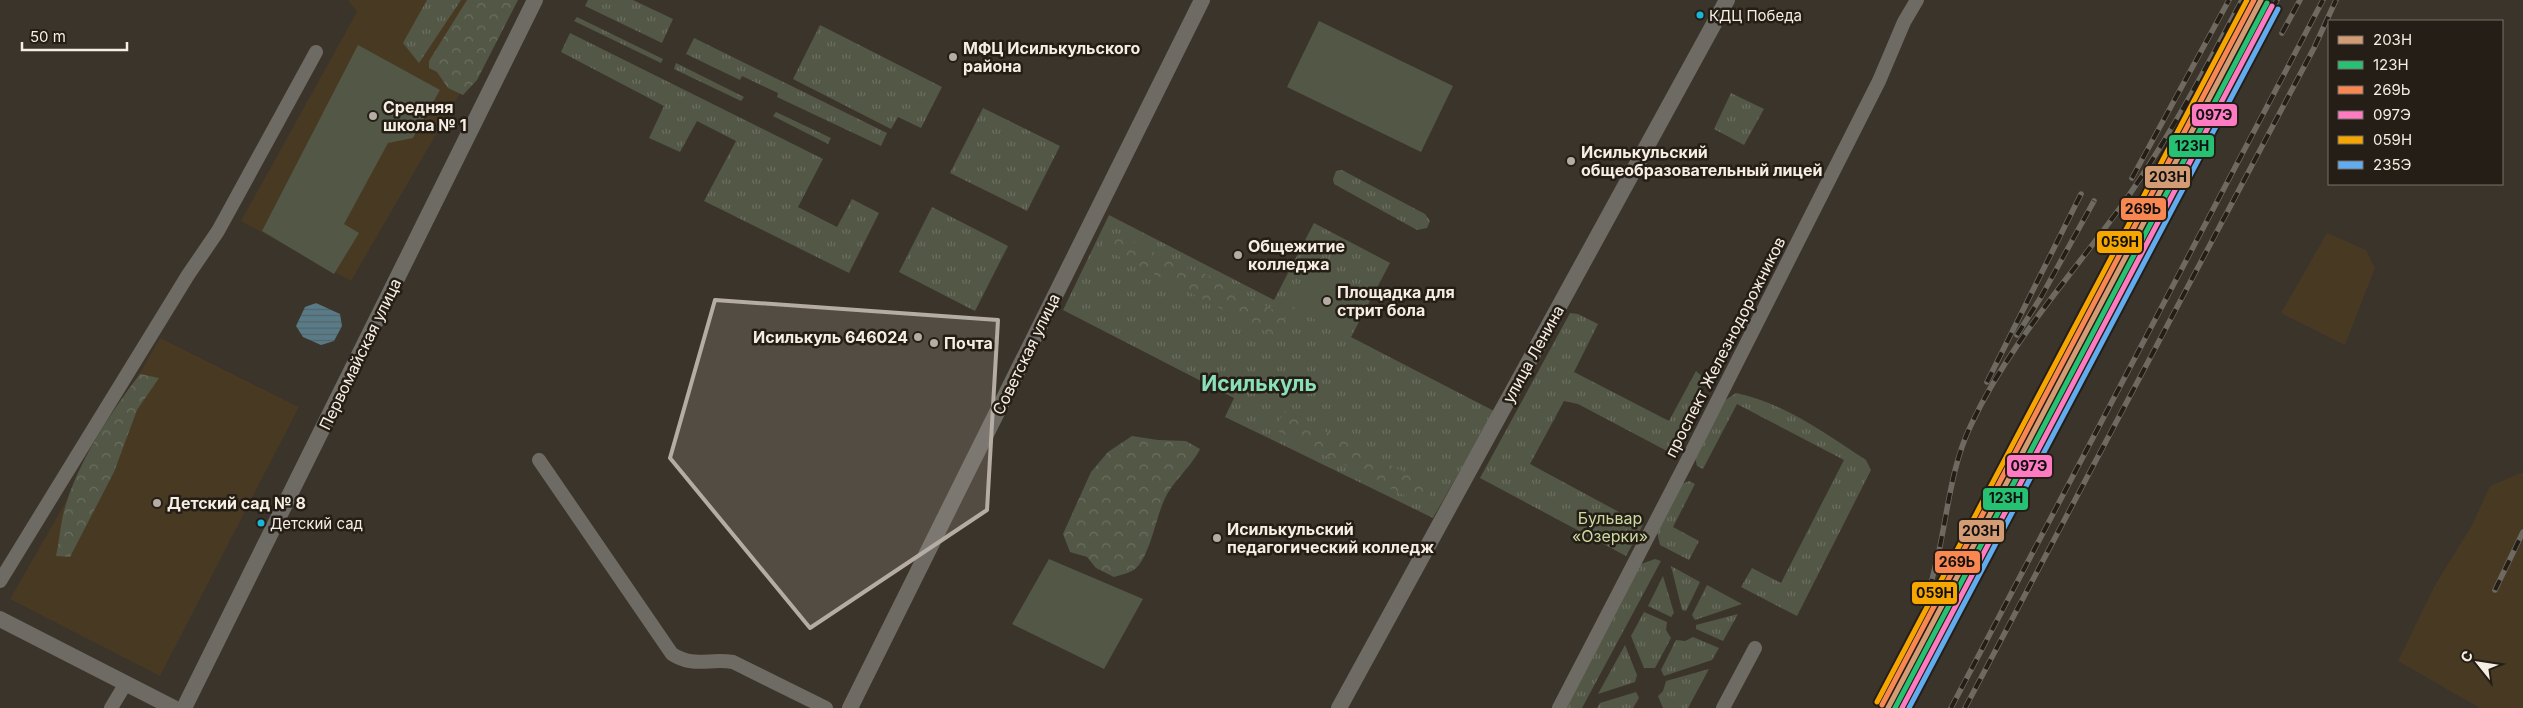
<svg xmlns="http://www.w3.org/2000/svg" width="2523" height="708" font-family="Inter,sans-serif">
	<defs>
		<pattern id="grass-tufts" width="24" height="20" patternUnits="userSpaceOnUse" patternTransform="scale(1.25)"><rect width="24" height="20" fill="#535746"/><path d="M3 7l-1-3M5 7V3M7 7l1-3M15 17l-1-3M17 17v-4M19 17l1-3" fill="none" stroke="#6c6f61"/></pattern>
		<pattern id="forest-crowns" width="20" height="18" patternUnits="userSpaceOnUse" patternTransform="scale(1.25)"><rect width="20" height="18" fill="#535746"/><path d="M2 6a3 3 0 1 1 6 0M12 15a3 3 0 1 1 6 0" fill="none" stroke="#6c6f61"/></pattern>
		<pattern id="water-rules" width="6" height="5" patternUnits="userSpaceOnUse" patternTransform="scale(1.25)"><rect width="6" height="5" fill="#597b87"/><path d="M0 2.5h6" fill="none" stroke="#526469"/></pattern>
	</defs>
	<rect width="100%" height="100%" fill="#3b342b"/>
	<g fill="#483923">
		<polygon points="348,0 514,0 351,281 241,221 357,12"/>
		<polygon points="2327,233 2366,250 2375,268 2345,345 2281,313"/>
		<polygon points="160,338 299,407 160,676 10,599"/>
		<polygon points="2523,472 2523,708 2480,708 2398,661 2434,587 2472,525 2490,486"/>
	</g>
	<g fill="url(#grass-tufts)">
		<polygon points="427,0 461,0 419,63 403,43"/>
		<polygon points="588,0 633,0 673,19 662,43 585,6"/>
		<polygon points="577,17 663,59 661,63 574,21"/>
		<polygon points="820,25 942,87 921,128 898,117 891,129 793,79"/>
		<polygon points="570,33 823,159 798,207 837,227 852,199 879,213 849,273 704,201 736,141 697,121 680,152 649,138 664,106 561,52"/>
		<polygon points="694,38 887,133 881,146 777,97 778,93 742,76 740,80 686,54"/>
		<polygon points="676,63 744,97 741,101 674,69"/>
		<polygon points="1731,93 1764,109 1744,145 1714,129"/>
		<polygon points="983,108 1060,146 1027,211 950,173"/>
		<polygon points="776,112 831,138 828,144 773,116"/>
		<polygon points="1342,170 1425,214 1430,221 1427,228 1417,230 1334,184 1333,179 1336,171"/>
		<polygon points="932,207 1008,246 975,311 899,272"/>
		<polygon points="1109,215 1274,300 1314,223 1390,263 1351,337 1494,411 1433,518 1225,417 1234,398 1063,310"/>
		<polygon points="1570,313 1578,314 1598,324 1574,372 1669,421 1696,371 1705,379 1667,451 1578,404 1564,401 1530,464 1643,525 1626,556 1480,478"/>
		<path d="M1736 393C1784 403 1825 433 1866 460L1871 470 1797 616 1741 587 1752 568 1781 583 1844 460 1737 404 1703 469 1697 466 1695 457 1724 401Z"/>
		<polygon points="1689,481 1695,484 1673,527 1699,541 1689,560 1660,545 1657,532 1682,484"/>
		<polygon points="1655,559 1661,561 1582,708 1564,708 1641,564"/>
		<polygon points="1671,566 1700,582 1686,611 1682,610"/>
		<polygon points="1663,576 1674,613 1671,617 1648,606"/>
		<polygon points="1707,585 1742,604 1695,620 1692,615"/>
		<polygon points="1644,612 1667,622 1666,630 1671,638 1655,668 1644,668 1631,636"/>
		<polygon points="1738,614 1723,641 1696,629 1696,625"/>
		<polygon points="1693,637 1719,648 1712,660 1664,676 1661,670 1676,640 1685,641"/>
		<polygon points="1625,645 1637,675 1635,682 1598,694"/>
		<polygon points="1709,669 1688,708 1663,708 1658,696 1663,691 1666,681"/>
		<polygon points="1636,692 1639,698 1633,708 1597,708 1600,703"/>
	</g>
	<g fill="url(#forest-crowns)">
		<polygon points="467,0 518,0 477,80 463,95 448,88 437,72 429,68 429,61"/>
		<polygon points="1115,233 1181,266 1216,278 1282,315 1290,326 1286,337 1272,335 1101,247 1107,238"/>
		<path d="M140 374 159 378 137 410 114 472 70 557 56 556C59 543 60 528 63 515 75 466 110 413 140 374Z"/>
		<polygon points="1285,411 1430,485 1432,489 1426,503 1423,505 1274,429"/>
		<path d="M1132 436 1158 440 1186 441 1200 449C1190 469 1171 482 1163 503 1156 519 1149 557 1136 568 1131 573 1120 575 1114 577L1096 568 1087 557 1070 552 1063 534 1091 472 1108 452Z"/>
	</g>
	<g fill="#535746">
		<polygon points="1319,21 1453,86 1421,152 1287,87"/>
		<polygon points="358,45 440,90 413,138 388,143 344,224 359,233 334,274 262,231"/>
		<polygon points="1310,266 1366,298 1344,336 1288,304"/>
		<polygon points="1049,559 1143,599 1104,669 1012,624"/>
	</g>
	<polygon fill="url(#water-rules)" points="316,303 340,314 342,326 334,341 321,345 303,337 296,326 305,307"/>
	<g fill="none" stroke-linecap="round" stroke-linejoin="round">
		<g stroke="#6e6a64" stroke-width="14">
			<path d="M539 460 672 654C694 668 709 658 733 662L826 708"/>
			<polyline points="0,581 188,275 218,231 316,52"/>
			<polyline points="111,708 126,683"/>
			<polyline points="1559,708 1685,465 1879,81 1904,22 1917,0"/>
			<polyline points="1723,708 1755,648"/>
		</g>
		<g stroke="#6e6a64" stroke-width="16">
			<polyline points="0,619 174,708"/>
			<polyline points="184,708 535,0"/>
			<polyline points="850,708 1202,0"/>
			<polyline points="1339,708 1727,0"/>
		</g>
		<defs>
			<g id="rail">
				<polyline points="2282,33 2300,0"/>
				<polyline points="2132,178 2229,0"/>
				<polyline points="2017,335 2041,297 2094,201"/>
				<polyline points="1987,382 2081,194"/>
				<polyline points="2495,590 2523,532"/>
				<path d="M1895 694C1914 646 1928 600 1939 551 1948 509 1952 464 1971 425 2009 343 2073 274 2125 201 2169 138 2206 68 2242 0"/>
				<polyline points="1902,708 2277,0"/>
				<polyline points="1951,708 2323,0"/>
				<polyline points="1965,708 2314,48 2336,0"/>
			</g>
		</defs>
		<use href="#rail" stroke="#6e6a62" stroke-width="5.5"/>
		<use href="#rail" stroke="#241e16" stroke-width="4" stroke-dasharray="11" stroke-linecap="butt"/>
		<defs>
			<polyline id="rail-1" points="1888,708 2261,0"/>
			<polyline id="rail-2" points="1895,708 2267,3"/>
			<polyline id="rail-3" points="1882,705 2254,0"/>
			<polyline id="rail-4" points="1902,708 2272,6"/>
			<polyline id="rail-5" points="1877,702 2247,0"/>
			<polyline id="rail-6" points="1909,708 2278,9"/>
		</defs>
		<use href="#rail-1" stroke="#241e16" stroke-width="9"/>
		<use href="#rail-2" stroke="#241e16" stroke-width="9"/>
		<use href="#rail-3" stroke="#241e16" stroke-width="9"/>
		<use href="#rail-4" stroke="#241e16" stroke-width="9"/>
		<use href="#rail-5" stroke="#241e16" stroke-width="9"/>
		<use href="#rail-6" stroke="#241e16" stroke-width="9"/>
		<use href="#rail-1" stroke="#d39c74" stroke-width="5"/>
		<use href="#rail-2" stroke="#26c172" stroke-width="5"/>
		<use href="#rail-3" stroke="#f88751" stroke-width="5"/>
		<use href="#rail-4" stroke="#fe7ac1" stroke-width="5"/>
		<use href="#rail-5" stroke="#f7a600" stroke-width="5"/>
		<use href="#rail-6" stroke="#60acee" stroke-width="5"/>
	</g>
	<path fill="#b5ada3" fill-opacity="0.2" stroke="#b5ada3" stroke-width="4" stroke-linejoin="round" d="M715 300 998 320 987 510 810 628 670 458Z"/>
	<g fill="#1ab6d8" stroke="#241e16" stroke-width="2">
		<circle cx="1700" cy="15" r="4.5"/>
		<circle cx="261" cy="523" r="4.5"/>
	</g>
	<g fill="#b5ada3" stroke="#241e16" stroke-width="2">
		<circle cx="953" cy="57" r="5"/>
		<circle cx="373" cy="116" r="5"/>
		<circle cx="1571" cy="161" r="5"/>
		<circle cx="1238" cy="255" r="5"/>
		<circle cx="1327" cy="301" r="5"/>
		<circle cx="918" cy="337" r="5"/>
		<circle cx="934" cy="343" r="5"/>
		<circle cx="157" cy="503" r="5"/>
		<circle cx="1217" cy="538" r="5"/>
	</g>
	<g text-anchor="middle" stroke-width="5" stroke-linejoin="round" paint-order="stroke">
		<g font-size="15" fill="#f6eee3" stroke="#241e16" text-anchor="start">
			<text x="1709" y="21">КДЦ Победа</text>
			<text x="270" y="529">Детский сад</text>
		</g>
		<g font-size="16" font-weight="bold" fill="#f6eee3" stroke="#241e16" text-anchor="start">
			<text x="963" y="54">МФЦ Исилькульского<tspan x="963" dy="18">района</tspan></text>
			<text x="383" y="113">Средняя<tspan x="383" dy="18">школа № 1</tspan></text>
			<text x="1581" y="158">Исилькульский<tspan x="1581" dy="18">общеобразовательный лицей</tspan></text>
			<text x="1248" y="252">Общежитие<tspan x="1248" dy="18">колледжа</tspan></text>
			<text x="1337" y="298">Площадка для<tspan x="1337" dy="18">стрит бола</tspan></text>
			<text x="908" y="343" text-anchor="end">Исилькуль 646024</text>
			<text x="944" y="349">Почта</text>
			<text x="167" y="509">Детский сад № 8</text>
			<text x="1227" y="535">Исилькульский<tspan x="1227" dy="18">педагогический колледж</tspan></text>
		</g>
		<g font-size="16" fill="#f6eee3" stroke="#241e16">
			<text transform="translate(1725 347) rotate(-63)" y="6">проспект Железнодорожников</text>
			<text transform="translate(360 354) rotate(-64)" y="6">Первомайская улица</text>
			<text transform="translate(1026 354) rotate(-64)" y="6">Советская улица</text>
			<text transform="translate(1533 354) rotate(-61)" y="6">улица Ленина</text>
		</g>
		<g font-size="16" fill="#ccdaa1" stroke="#241e16">
			<text x="1610" y="524">Бульвар<tspan x="1610" dy="18">«Озерки»</tspan></text>
		</g>
		<g font-size="21" font-weight="bold" fill="#8ae0ba" stroke="#241e16">
			<text x="1259" y="391">Исилькуль</text>
		</g>
	</g>
	<g stroke="#241e16" stroke-width="2">
		<rect x="2191" y="103" width="47" height="24" rx="5" fill="#fe7ac1"/>
		<rect x="2168" y="134" width="47" height="24" rx="5" fill="#26c172"/>
		<rect x="2144" y="165" width="47" height="24" rx="5" fill="#d39c74"/>
		<rect x="2120" y="197" width="47" height="24" rx="5" fill="#f88751"/>
		<rect x="2096" y="230" width="47" height="24" rx="5" fill="#f7a600"/>
		<rect x="2006" y="454" width="47" height="24" rx="5" fill="#fe7ac1"/>
		<rect x="1982" y="487" width="47" height="24" rx="5" fill="#26c172"/>
		<rect x="1958" y="519" width="47" height="24" rx="5" fill="#d39c74"/>
		<rect x="1934" y="550" width="47" height="24" rx="5" fill="#f88751"/>
		<rect x="1911" y="581" width="47" height="24" rx="5" fill="#f7a600"/>
	</g>
	<g font-size="14" text-anchor="middle" font-weight="bold" fill="#111">
		<text x="2214" y="120">097Э</text>
		<text x="2192" y="151">123Н</text>
		<text x="2168" y="182">203Н</text>
		<text x="2143" y="214">269Ь</text>
		<text x="2120" y="247">059Н</text>
		<text x="2029" y="471">097Э</text>
		<text x="2006" y="503">123Н</text>
		<text x="1981" y="536">203Н</text>
		<text x="1957" y="567">269Ь</text>
		<text x="1935" y="598">059Н</text>
	</g>
	<rect x="2328" y="20" width="175" height="165" fill="#241e16" stroke="#787168"/>
	<rect x="2338" y="36" width="25" height="8" fill="#d39c74" stroke="#787168"/>
	<text x="2373" y="45" font-size="15" fill="#f6eee3">203Н</text>
	<rect x="2338" y="61" width="25" height="8" fill="#26c172" stroke="#787168"/>
	<text x="2373" y="70" font-size="15" fill="#f6eee3">123Н</text>
	<rect x="2338" y="86" width="25" height="8" fill="#f88751" stroke="#787168"/>
	<text x="2373" y="95" font-size="15" fill="#f6eee3">269Ь</text>
	<rect x="2338" y="111" width="25" height="8" fill="#fe7ac1" stroke="#787168"/>
	<text x="2373" y="120" font-size="15" fill="#f6eee3">097Э</text>
	<rect x="2338" y="136" width="25" height="8" fill="#f7a600" stroke="#787168"/>
	<text x="2373" y="145" font-size="15" fill="#f6eee3">059Н</text>
	<rect x="2338" y="161" width="25" height="8" fill="#60acee" stroke="#787168"/>
	<text x="2373" y="170" font-size="15" fill="#f6eee3">235Э</text>
	<g transform="translate(2478 663) rotate(300)" stroke="#241e16" stroke-width="4" paint-order="stroke">
	<path d="M0-4L9 19L0 12L-9 19Z" fill="#f6eee3"/>
	<text y="-8" font-size="14" font-weight="bold" text-anchor="middle" fill="#f6eee3">С</text>
	</g>
	<path d="M22 42v8h105v-8" fill="none" stroke="#f6eee3" stroke-width="2.5"/>
	<text x="30" y="42" font-size="15" fill="#f6eee3" stroke="#241e16" stroke-width="4" paint-order="stroke">50 m</text>
</svg>
